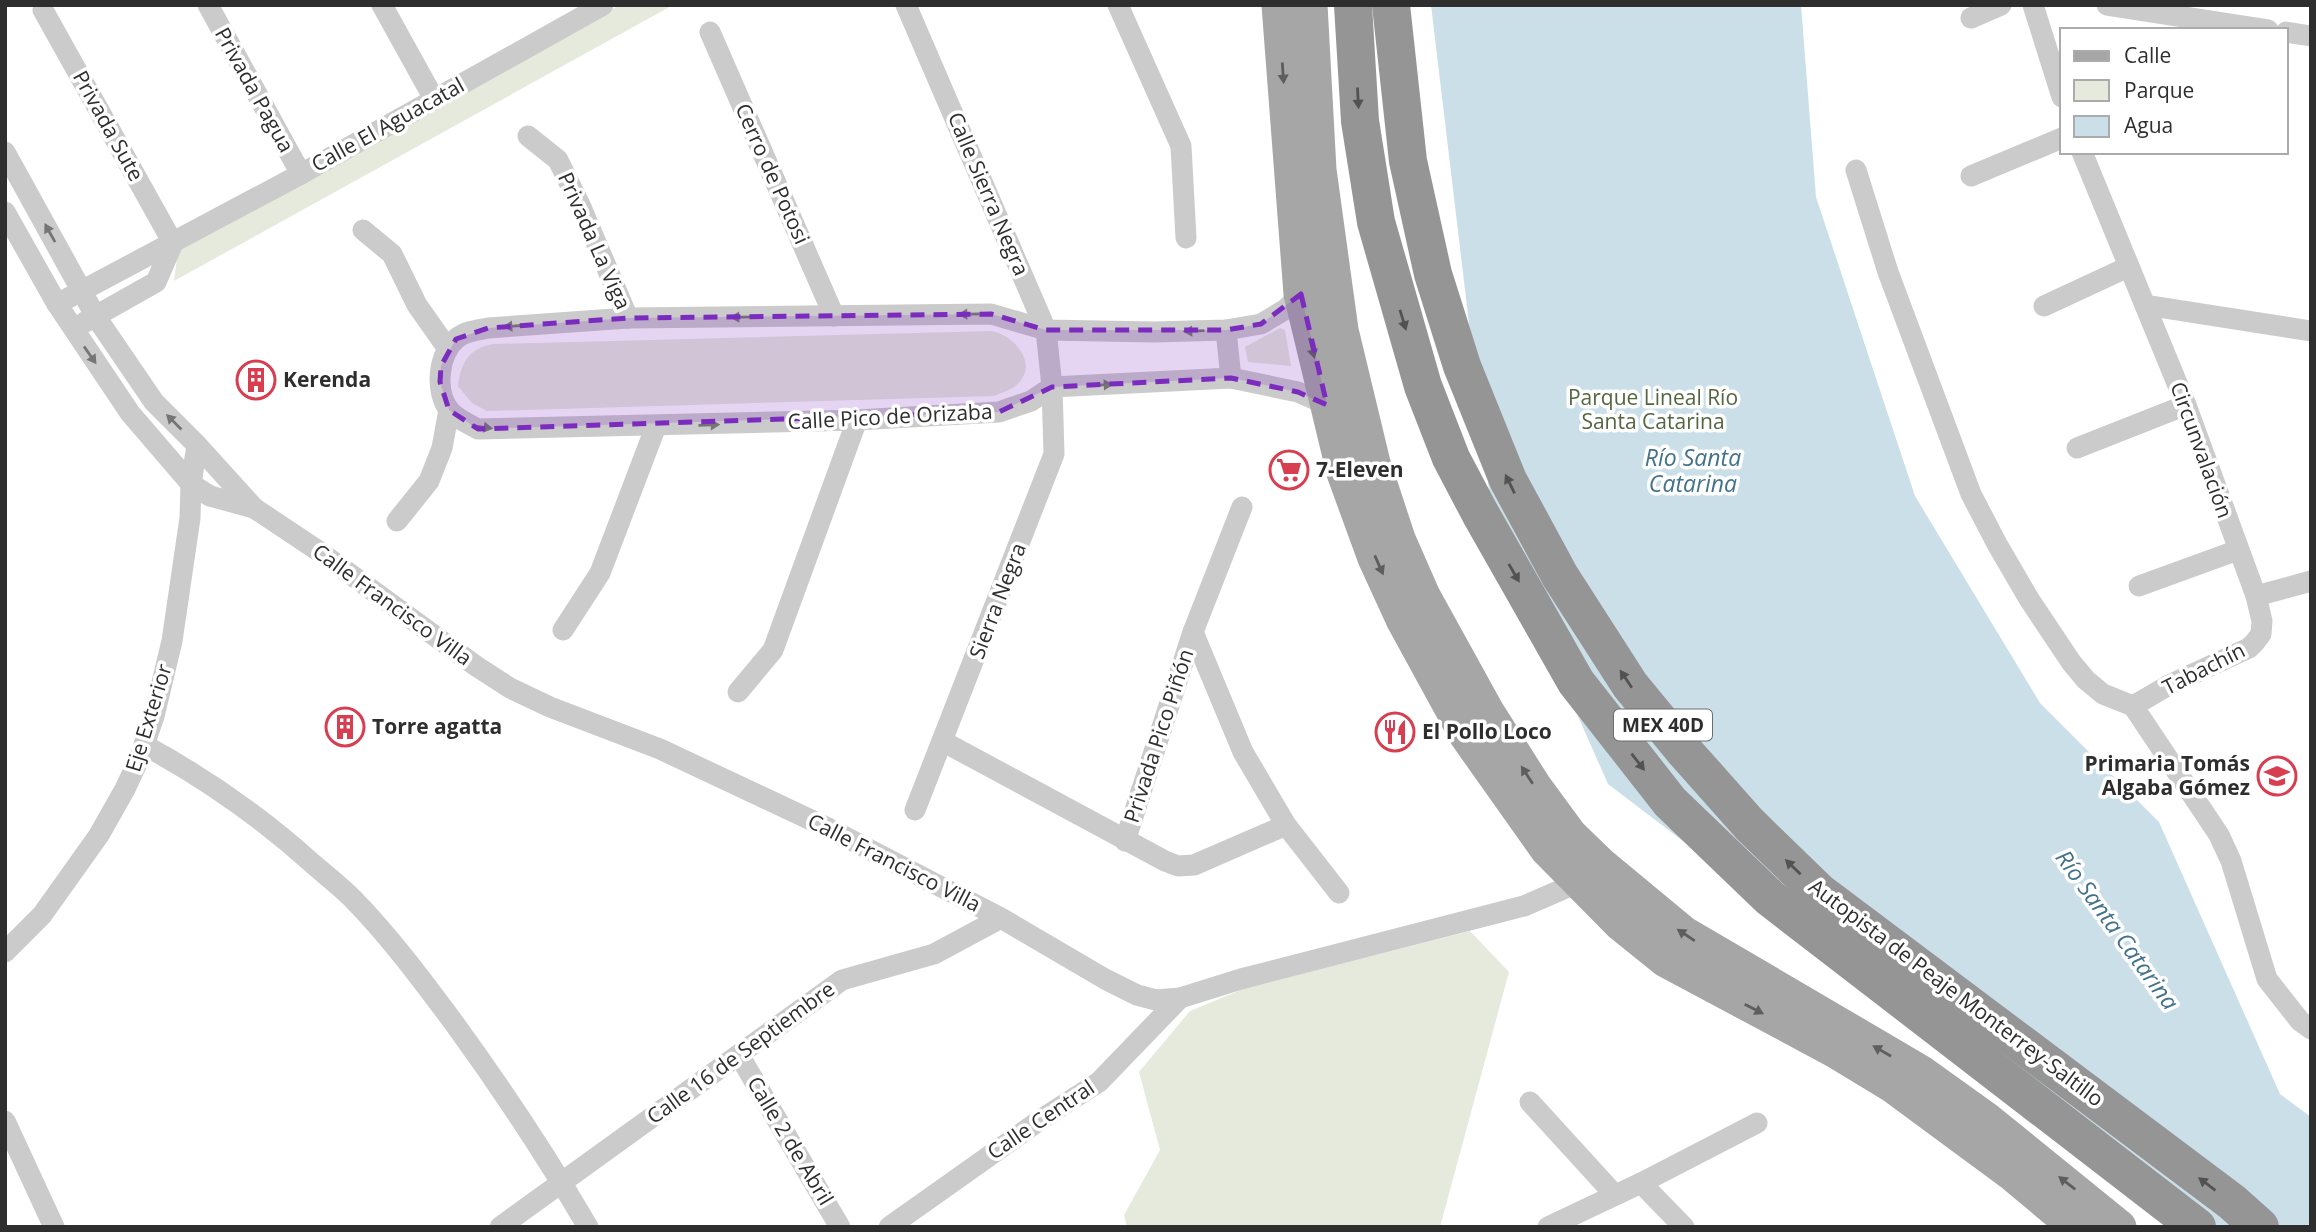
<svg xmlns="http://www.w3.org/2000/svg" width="2316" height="1232" font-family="'Open Sans',sans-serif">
	<rect width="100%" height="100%" fill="#fff"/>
	<g fill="#e5eadd">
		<polygon points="620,5 673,5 174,281 178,250"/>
		<polygon points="1280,328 1285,330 1291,366 1248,362 1245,347"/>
		<path d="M992 331C1016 336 1041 367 1014 387 1008 391 1000 393 994 396L487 411 472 403 458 386C461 362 469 348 494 344Z"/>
		<polygon points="1470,931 1509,972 1440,1227 1127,1227 1124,1215 1160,1150 1139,1072 1190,1011 1243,989"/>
	</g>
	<polygon fill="#cbdfe9" points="1431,5 1801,5 1816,197 1915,496 2040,703 2159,822 2280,1094 2311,1117 2311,1227 2190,1227 1608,784 1493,524"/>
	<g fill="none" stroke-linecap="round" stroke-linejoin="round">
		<g stroke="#cbcbcb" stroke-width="21">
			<polyline points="208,5 301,174"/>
			<polyline points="382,5 434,99"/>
			<polyline points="906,5 1046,330 1052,387 1054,454 915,810"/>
			<polyline points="1118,5 1181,146 1186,238"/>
			<polyline points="2033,5 2062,97"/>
			<polyline points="2107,5 2268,30"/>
			<polyline points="43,10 173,243"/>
			<polyline points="1971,18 2001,5"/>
			<polyline points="710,32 834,316"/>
			<polyline points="2286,32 2311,36"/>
			<polyline points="528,136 558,160 581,207 628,318"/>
			<polyline points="5,152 96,317 154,402 197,445 254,508 320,552 476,666 510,688 550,707 660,749 828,828 1001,918 1105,979 1137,995 1156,1000 1180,998 1241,979 1524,906 1577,883"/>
			<polyline points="2082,152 2186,405 2256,596 2262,621 2261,634 2255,642 2249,648 2169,685 2133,706"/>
			<polyline points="1856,170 1888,272 1971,494 1997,544 2029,599 2071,662 2086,680 2103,694 2133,706 2219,835 2231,861 2267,979 2300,1021 2311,1029"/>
			<polyline points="1971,176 2062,138"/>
			<polyline points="5,212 57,304 130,413 191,484 210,496 254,508"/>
			<polyline points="363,230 392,254 417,305 448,349"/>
			<path d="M1301 294 1286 309 1261 324 1226 330 1154 332 1046 330 991 314 628 318 488 328C478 330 465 331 457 338 438 353 434 392 450 411 457 419 469 424 478 429L857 420 999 412 1031 401 1052 387 1231 378 1298 392 1327 405"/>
			<polyline points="57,304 301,174 603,5"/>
			<polyline points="2145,305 2311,331"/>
			<polyline points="2044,306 2128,267"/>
			<polyline points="85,322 156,282 173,243"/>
			<polyline points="1226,330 1231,378"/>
			<polyline points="2077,448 2186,405"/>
			<polyline points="397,521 429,481 442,448 449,410"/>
			<polyline points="2139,586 2238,550"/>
			<polyline points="2256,596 2311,581"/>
			<polyline points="563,630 600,573 656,426"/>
			<polyline points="1193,632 1243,752 1286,825 1339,893"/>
			<polyline points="738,692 773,650 857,420"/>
			<polyline points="944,742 1165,861 1178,866 1194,865 1286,825"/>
			<path d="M144 745C205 778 262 818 313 864 327 876 341 887 353 899 390 937 422 980 454 1023 502 1089 547 1157 588 1227"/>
			<polyline points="1125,841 1193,632 1242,507"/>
			<polyline points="5,952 42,915 99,835 125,789 140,757 154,716 172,641 190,518 191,484 197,445"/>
			<polyline points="739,1055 840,1227"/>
			<polyline points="1530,1102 1614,1194"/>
			<polyline points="5,1121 54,1227"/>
			<polyline points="1641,1183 1684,1227"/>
			<polyline points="500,1227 842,980 934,954 1001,918"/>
			<polyline points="889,1227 1040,1120 1099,1082 1180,998"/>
			<polyline points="1548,1227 1641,1183 1757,1123"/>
		</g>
		<g stroke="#a6a6a6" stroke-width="35">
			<polyline points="1279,5 1301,294 1344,473 1375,558 1403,619 1467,736 1547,849 1620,923 1666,960 1836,1051 1892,1085 2014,1175 2076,1227"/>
			<polyline points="1310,5 1319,170 1341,330 1373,463 1398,539 1423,596 1487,712 1534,786 1570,835 1601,865 1683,933 1920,1072 1987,1120 2119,1227"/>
		</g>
		<g stroke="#959595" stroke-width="38">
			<polyline points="1353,5 1360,121 1376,222 1423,386 1451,458 1480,513 1576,682 1670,802 1770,898 2197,1227"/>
			<polyline points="1391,5 1408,161 1433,274 1462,366 1508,480 1560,576 1630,685 1685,752 1749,824 1819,892 2232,1202 2260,1227"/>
		</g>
	</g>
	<defs><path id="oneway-solid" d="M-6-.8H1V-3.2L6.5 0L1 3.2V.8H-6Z" transform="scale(1.75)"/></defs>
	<g fill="#5e5e5e">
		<use href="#oneway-solid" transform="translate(1283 73) rotate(86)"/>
		<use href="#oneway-solid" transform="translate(1312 348) rotate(76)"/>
		<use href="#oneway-solid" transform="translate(1379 565) rotate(66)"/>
		<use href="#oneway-solid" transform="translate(1527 775) rotate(-123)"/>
		<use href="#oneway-solid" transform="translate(1686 935) rotate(-146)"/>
		<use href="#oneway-solid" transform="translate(1754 1009) rotate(27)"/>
		<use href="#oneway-solid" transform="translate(1882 1051) rotate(-150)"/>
		<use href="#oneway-solid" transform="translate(2067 1183) rotate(-142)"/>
	</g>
	<g fill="#525252">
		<use href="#oneway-solid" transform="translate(1358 98) rotate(87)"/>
		<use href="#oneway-solid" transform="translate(1403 320) rotate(73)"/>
		<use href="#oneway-solid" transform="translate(1510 484) rotate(-116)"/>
		<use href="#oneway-solid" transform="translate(1514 573) rotate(60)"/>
		<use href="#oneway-solid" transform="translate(1626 679) rotate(-124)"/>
		<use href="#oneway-solid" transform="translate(1638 762) rotate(52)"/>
		<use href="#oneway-solid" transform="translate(1793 867) rotate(-136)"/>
		<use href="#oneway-solid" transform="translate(2207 1184) rotate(-143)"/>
	</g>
	<g fill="#757575">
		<use href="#oneway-solid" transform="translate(50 233) rotate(-119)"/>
		<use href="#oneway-solid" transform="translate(969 314) rotate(179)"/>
		<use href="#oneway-solid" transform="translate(741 317) rotate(179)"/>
		<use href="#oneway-solid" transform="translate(514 326) rotate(176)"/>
		<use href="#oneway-solid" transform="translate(1194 331) rotate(178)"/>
		<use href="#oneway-solid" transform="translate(90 355) rotate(55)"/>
		<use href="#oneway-solid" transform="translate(1102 385) rotate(-3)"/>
		<use href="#oneway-solid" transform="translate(174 422) rotate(-135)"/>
		<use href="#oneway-solid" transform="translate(709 425) rotate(-2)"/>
		<use href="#oneway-solid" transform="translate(482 427) rotate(9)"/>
	</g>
	<path fill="#7b2cbf" fill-opacity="0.2" stroke="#7b2cbf" stroke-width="5" stroke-dasharray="14 9" stroke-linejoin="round" d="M1301 294 1327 405 1298 392 1231 378 1052 387 999 412 478 429 449 410 440 382 441 366 456 339 488 328 628 318 991 314 1046 330H1226L1261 324Z"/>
	<defs>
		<symbol id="building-ring" viewBox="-11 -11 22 22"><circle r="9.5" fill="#fff" stroke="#d73f51" stroke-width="1.5"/><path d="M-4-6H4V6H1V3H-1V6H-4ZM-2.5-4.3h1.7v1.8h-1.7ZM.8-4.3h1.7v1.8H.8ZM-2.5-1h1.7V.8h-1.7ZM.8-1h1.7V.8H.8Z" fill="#d73f51"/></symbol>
		<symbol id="supermarket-ring" viewBox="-11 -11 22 22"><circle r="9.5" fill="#fff" stroke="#d73f51" stroke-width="1.5"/><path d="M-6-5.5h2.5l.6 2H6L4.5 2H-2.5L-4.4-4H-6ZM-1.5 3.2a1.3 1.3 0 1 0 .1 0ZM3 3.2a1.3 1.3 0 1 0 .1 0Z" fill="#d73f51"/></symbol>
		<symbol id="restaurant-ring" viewBox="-11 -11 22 22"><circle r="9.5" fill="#fff" stroke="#d73f51" stroke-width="1.5"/><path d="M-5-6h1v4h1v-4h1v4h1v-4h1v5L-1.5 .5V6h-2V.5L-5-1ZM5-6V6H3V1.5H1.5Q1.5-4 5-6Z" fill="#d73f51"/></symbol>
		<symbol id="school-ring" viewBox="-11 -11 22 22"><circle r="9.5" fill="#fff" stroke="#d73f51" stroke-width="1.5"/><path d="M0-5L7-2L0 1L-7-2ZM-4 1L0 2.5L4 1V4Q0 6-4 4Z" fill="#d73f51"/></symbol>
	</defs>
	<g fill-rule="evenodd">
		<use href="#building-ring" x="234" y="358" width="44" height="44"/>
		<use href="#supermarket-ring" x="1267" y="448" width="44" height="44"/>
		<use href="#building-ring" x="323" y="705" width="44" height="44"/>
		<use href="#restaurant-ring" x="1373" y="710" width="44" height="44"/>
		<use href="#school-ring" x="2255" y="754" width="44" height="44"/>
	</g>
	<g text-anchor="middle" stroke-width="7" stroke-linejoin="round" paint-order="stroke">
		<rect fill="#fff" stroke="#6d6d6d" stroke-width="2" x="1614" y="709.5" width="98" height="31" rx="5"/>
		<g font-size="19" font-weight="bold" fill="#2e2e2e">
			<text x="1663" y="732">MEX 40D</text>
		</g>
		<g font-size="21" fill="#2e2e2e" stroke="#fff">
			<text transform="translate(254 90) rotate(61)" y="7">Privada Pagua</text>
			<text transform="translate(388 125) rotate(-29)" y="7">Calle El Aguacatal</text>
			<text transform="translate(108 126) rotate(61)" y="7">Privada Sute</text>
			<text transform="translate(772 174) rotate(66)" y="7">Cerro de Potosi</text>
			<text transform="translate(988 194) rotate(67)" y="7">Calle Sierra Negra</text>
			<text transform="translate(594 241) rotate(66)" y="7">Privada La Viga</text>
			<text transform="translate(890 417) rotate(-3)" y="7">Calle Pico de Orizaba</text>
			<text transform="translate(2201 450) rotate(70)" y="7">Circunvalación</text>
			<text transform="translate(998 601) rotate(-69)" y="7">Sierra Negra</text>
			<text transform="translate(392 605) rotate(36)" y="7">Calle Francisco Villa</text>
			<text transform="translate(2204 669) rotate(-27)" y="7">Tabachín</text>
			<text transform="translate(149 718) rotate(-73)" y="7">Eje Exterior</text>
			<text transform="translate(1159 736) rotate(-72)" y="7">Privada Pico Piñón</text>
			<text transform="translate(894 863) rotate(27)" y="7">Calle Francisco Villa</text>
			<text transform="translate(1956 993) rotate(37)" y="7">Autopista de Peaje Monterrey-Saltillo</text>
			<text transform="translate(741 1053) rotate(-36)" y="7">Calle 16 de Septiembre</text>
			<text transform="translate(1041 1120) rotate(-34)" y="7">Calle Central</text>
			<text transform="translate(790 1141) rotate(59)" y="7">Calle 2 de Abril</text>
		</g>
		<g font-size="21" font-weight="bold" fill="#2e2e2e" stroke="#fff" text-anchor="start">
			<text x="283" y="387">Kerenda</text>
			<text x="1316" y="477">7-Eleven</text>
			<text x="372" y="734">Torre agatta</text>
			<text x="1422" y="739">El Pollo Loco</text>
			<text x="2250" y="771" text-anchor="end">Primaria Tomás<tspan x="2250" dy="24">Algaba Gómez</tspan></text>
		</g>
		<g font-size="21" fill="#53663f" stroke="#fff">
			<text x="1653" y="405">Parque Lineal Río<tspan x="1653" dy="24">Santa Catarina</tspan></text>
		</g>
		<g font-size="23" font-style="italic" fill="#43728a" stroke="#fff">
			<text x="1693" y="466">Río Santa<tspan x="1693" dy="26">Catarina</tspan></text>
			<text transform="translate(2117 930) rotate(54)" y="8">Río Santa Catarina</text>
		</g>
	</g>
	<rect width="2316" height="1232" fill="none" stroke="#2e2e2e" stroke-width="14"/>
	<rect x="2060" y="28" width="228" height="126" fill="#ffffff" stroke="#ababab" stroke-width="2"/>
	<rect x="2074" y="51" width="35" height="10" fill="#a6a6a6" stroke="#ababab" stroke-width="2"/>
	<text x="2124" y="63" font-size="21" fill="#2e2e2e">Calle</text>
	<rect x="2074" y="80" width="35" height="21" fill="#e5eadd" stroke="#ababab" stroke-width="2"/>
	<text x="2124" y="98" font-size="21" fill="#2e2e2e">Parque</text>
	<rect x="2074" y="116" width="35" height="21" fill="#cbdfe9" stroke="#ababab" stroke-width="2"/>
	<text x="2124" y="133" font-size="21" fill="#2e2e2e">Agua</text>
</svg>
